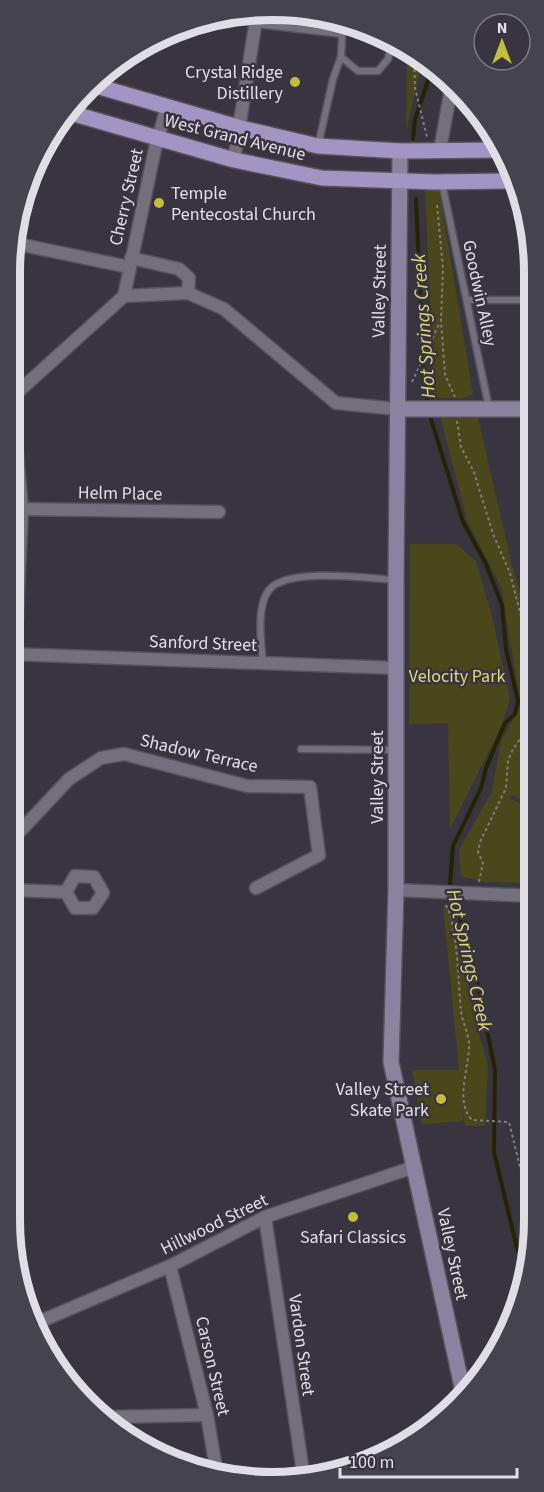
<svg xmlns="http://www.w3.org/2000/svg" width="544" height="1492" font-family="'Source Sans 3',sans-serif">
	<rect width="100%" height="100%" fill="#383540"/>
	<g fill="#4a471b">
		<polygon points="407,48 423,58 406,132"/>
		<polygon points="425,189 439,189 473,394 461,399 434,397"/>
		<path d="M477 414 512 565 534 644V729C529 748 534 783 534 804L511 795 509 798 534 810V883L484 882 461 876 459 850 492 791 501 741 521 705 501 587 467 520 440 415Z"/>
		<polygon points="410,544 456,544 476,561 493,620 510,699 501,727 450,829 448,723 409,724"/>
		<polygon points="443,905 455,906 474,1017 488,1066 485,1126 465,1126 462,1106 463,1121 422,1124 412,1070 459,1070"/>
	</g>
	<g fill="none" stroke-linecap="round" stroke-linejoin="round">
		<g stroke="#262400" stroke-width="4">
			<polyline points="413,139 415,119 433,66"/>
			<polyline points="416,199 424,383 428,405"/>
			<polyline points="429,413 463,522 485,562 502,605 506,649 518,701 515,714 505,723 486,768 481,788 453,846 450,884 475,970 495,1070 494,1152 516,1244 527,1277"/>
		</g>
		<defs>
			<g id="lane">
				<polyline points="343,19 341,57 358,71 378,71 388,59 392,41"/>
				<polyline points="256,24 342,34"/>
				<polyline points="318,146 333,79 341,57"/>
				<polyline points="442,183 489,408"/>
				<polyline points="467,300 533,300"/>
				<path d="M263 663C261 643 256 606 269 590 287 567 368 578 396 580"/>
				<polyline points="301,749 396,750"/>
				<polyline points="535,1134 529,1143 535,1162"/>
			</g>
			<g id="street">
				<polyline points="440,150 452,83"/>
				<polyline points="234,160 257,13"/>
				<polyline points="13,243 129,267"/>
				<polyline points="131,258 179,269 189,278 188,293"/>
				<polyline points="124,296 155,149 167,107"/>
				<polyline points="12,399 22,509 15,654"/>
				<polyline points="9,400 124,296 188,293 224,309 336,403 397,409"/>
				<polyline points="22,509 219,512"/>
				<polyline points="9,654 396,668"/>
				<polyline points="9,843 69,779 101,758 124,754 247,786 310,787 319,855 256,888"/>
				<polygon points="75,876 94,877 103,893 93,908 75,908 66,892"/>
				<polyline points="9,890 66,892"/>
				<polyline points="396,890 534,896"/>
				<polyline points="265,1217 304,1479"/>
				<polyline points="170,1266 207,1415 217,1474"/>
				<polyline points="34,1324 170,1266 265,1217 414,1167"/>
				<polyline points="104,1417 207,1415"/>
			</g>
			<g id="secondary">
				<polyline points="400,151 396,580 396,890 391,1062 464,1396"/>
				<polyline points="397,409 533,409"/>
			</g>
			<g id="primary">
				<polyline points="93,85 241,128 318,146 400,151 502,150"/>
				<polyline points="64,111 234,160 322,178 434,182 517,181"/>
			</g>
		</defs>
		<use href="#lane" stroke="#55525c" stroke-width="9"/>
		<use href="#street" stroke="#55525c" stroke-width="15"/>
		<use href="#secondary" stroke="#55525c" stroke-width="18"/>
		<use href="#primary" stroke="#55525c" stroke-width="18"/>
		<g stroke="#7f7c85" stroke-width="2" stroke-dasharray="3 3" stroke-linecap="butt">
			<polyline points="414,51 415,88 427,137"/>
			<polyline points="437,205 443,268 441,320 445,375 455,397"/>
			<polyline points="412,382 440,322"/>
			<polyline points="457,421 461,447 474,472 493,534 510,573 534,667"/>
			<polyline points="479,882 483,863 478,852 480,842 506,788 508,761 512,751 534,718"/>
			<path d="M446 905C458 927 458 984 461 1011 462 1021 468 1032 469 1043 470 1066 454 1101 472 1120L509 1122 534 1224"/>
		</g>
		<use href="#lane" stroke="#736f7c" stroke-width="6"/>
		<use href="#street" stroke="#736f7c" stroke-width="12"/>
		<use href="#secondary" stroke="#8b82a0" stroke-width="15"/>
		<use href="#primary" stroke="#a294c3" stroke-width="15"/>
	</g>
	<g fill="#c5bc3d" stroke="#383540" stroke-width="2">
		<circle cx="295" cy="82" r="6"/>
		<circle cx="159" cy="203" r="6"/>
		<circle cx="441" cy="1099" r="6"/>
		<circle cx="353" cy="1217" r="6"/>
	</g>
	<g text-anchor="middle" stroke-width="5" stroke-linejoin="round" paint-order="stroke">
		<g font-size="18" fill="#e0dee5" stroke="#383540" text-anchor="end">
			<text x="283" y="78">Crystal Ridge<tspan x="283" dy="21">Distillery</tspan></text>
			<text x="171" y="199" text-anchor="start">Temple<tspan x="171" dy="21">Pentecostal Church</tspan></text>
			<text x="429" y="1095">Valley Street<tspan x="429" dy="21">Skate Park</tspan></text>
			<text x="353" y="1243" text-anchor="middle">Safari Classics</text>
		</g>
		<g font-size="18" fill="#e0dee5" stroke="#383540">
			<text transform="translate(235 137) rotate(14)" y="6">West Grand Avenue</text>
			<text transform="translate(126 197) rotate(-77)" y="6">Cherry Street</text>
			<text transform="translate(379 291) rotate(-89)" y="6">Valley Street</text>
			<text transform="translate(480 293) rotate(78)" y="6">Goodwin Alley</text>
			<text transform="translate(120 493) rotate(1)" y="6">Helm Place</text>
			<text transform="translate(203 643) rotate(2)" y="6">Sanford Street</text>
			<text transform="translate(199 753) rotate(13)" y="6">Shadow Terrace</text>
			<text transform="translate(377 777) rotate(-90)" y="6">Valley Street</text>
			<text transform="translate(214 1224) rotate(-26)" y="6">Hillwood Street</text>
			<text transform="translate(453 1254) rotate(78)" y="6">Valley Street</text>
			<text transform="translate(302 1345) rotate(82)" y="6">Vardon Street</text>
			<text transform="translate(213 1366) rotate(77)" y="6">Carson Street</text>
		</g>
		<g font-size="18" fill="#ded775" stroke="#383540">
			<text x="457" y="682">Velocity Park</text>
		</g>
		<g font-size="20" font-style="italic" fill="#dcd574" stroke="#383540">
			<text transform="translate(423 326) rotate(-94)" y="7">Hot Springs Creek</text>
			<text transform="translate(470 960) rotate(77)" y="7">Hot Springs Creek</text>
		</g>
	</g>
	<path d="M0 0H544V1492H0ZM272 20H272A252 252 0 0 1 524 272V1220A252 252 0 0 1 272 1472H272A252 252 0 0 1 20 1220V272A252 252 0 0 1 272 20Z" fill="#45434d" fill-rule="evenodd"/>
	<path fill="none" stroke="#e0dee5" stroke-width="8" d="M272 20H272A252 252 0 0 1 524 272V1220A252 252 0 0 1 272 1472H272A252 252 0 0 1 20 1220V272A252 252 0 0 1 272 20Z"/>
	<g transform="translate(502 42)"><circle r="28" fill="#383540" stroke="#7b7982" stroke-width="1.5"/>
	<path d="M0-4.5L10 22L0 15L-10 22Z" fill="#c5bc3d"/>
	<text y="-9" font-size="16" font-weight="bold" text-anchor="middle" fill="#e0dee5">N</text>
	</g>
	<path d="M340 1468v9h177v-9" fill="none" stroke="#e0dee5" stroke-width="3"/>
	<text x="349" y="1468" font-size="18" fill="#e0dee5" stroke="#383540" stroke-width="4.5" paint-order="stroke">100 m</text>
</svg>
